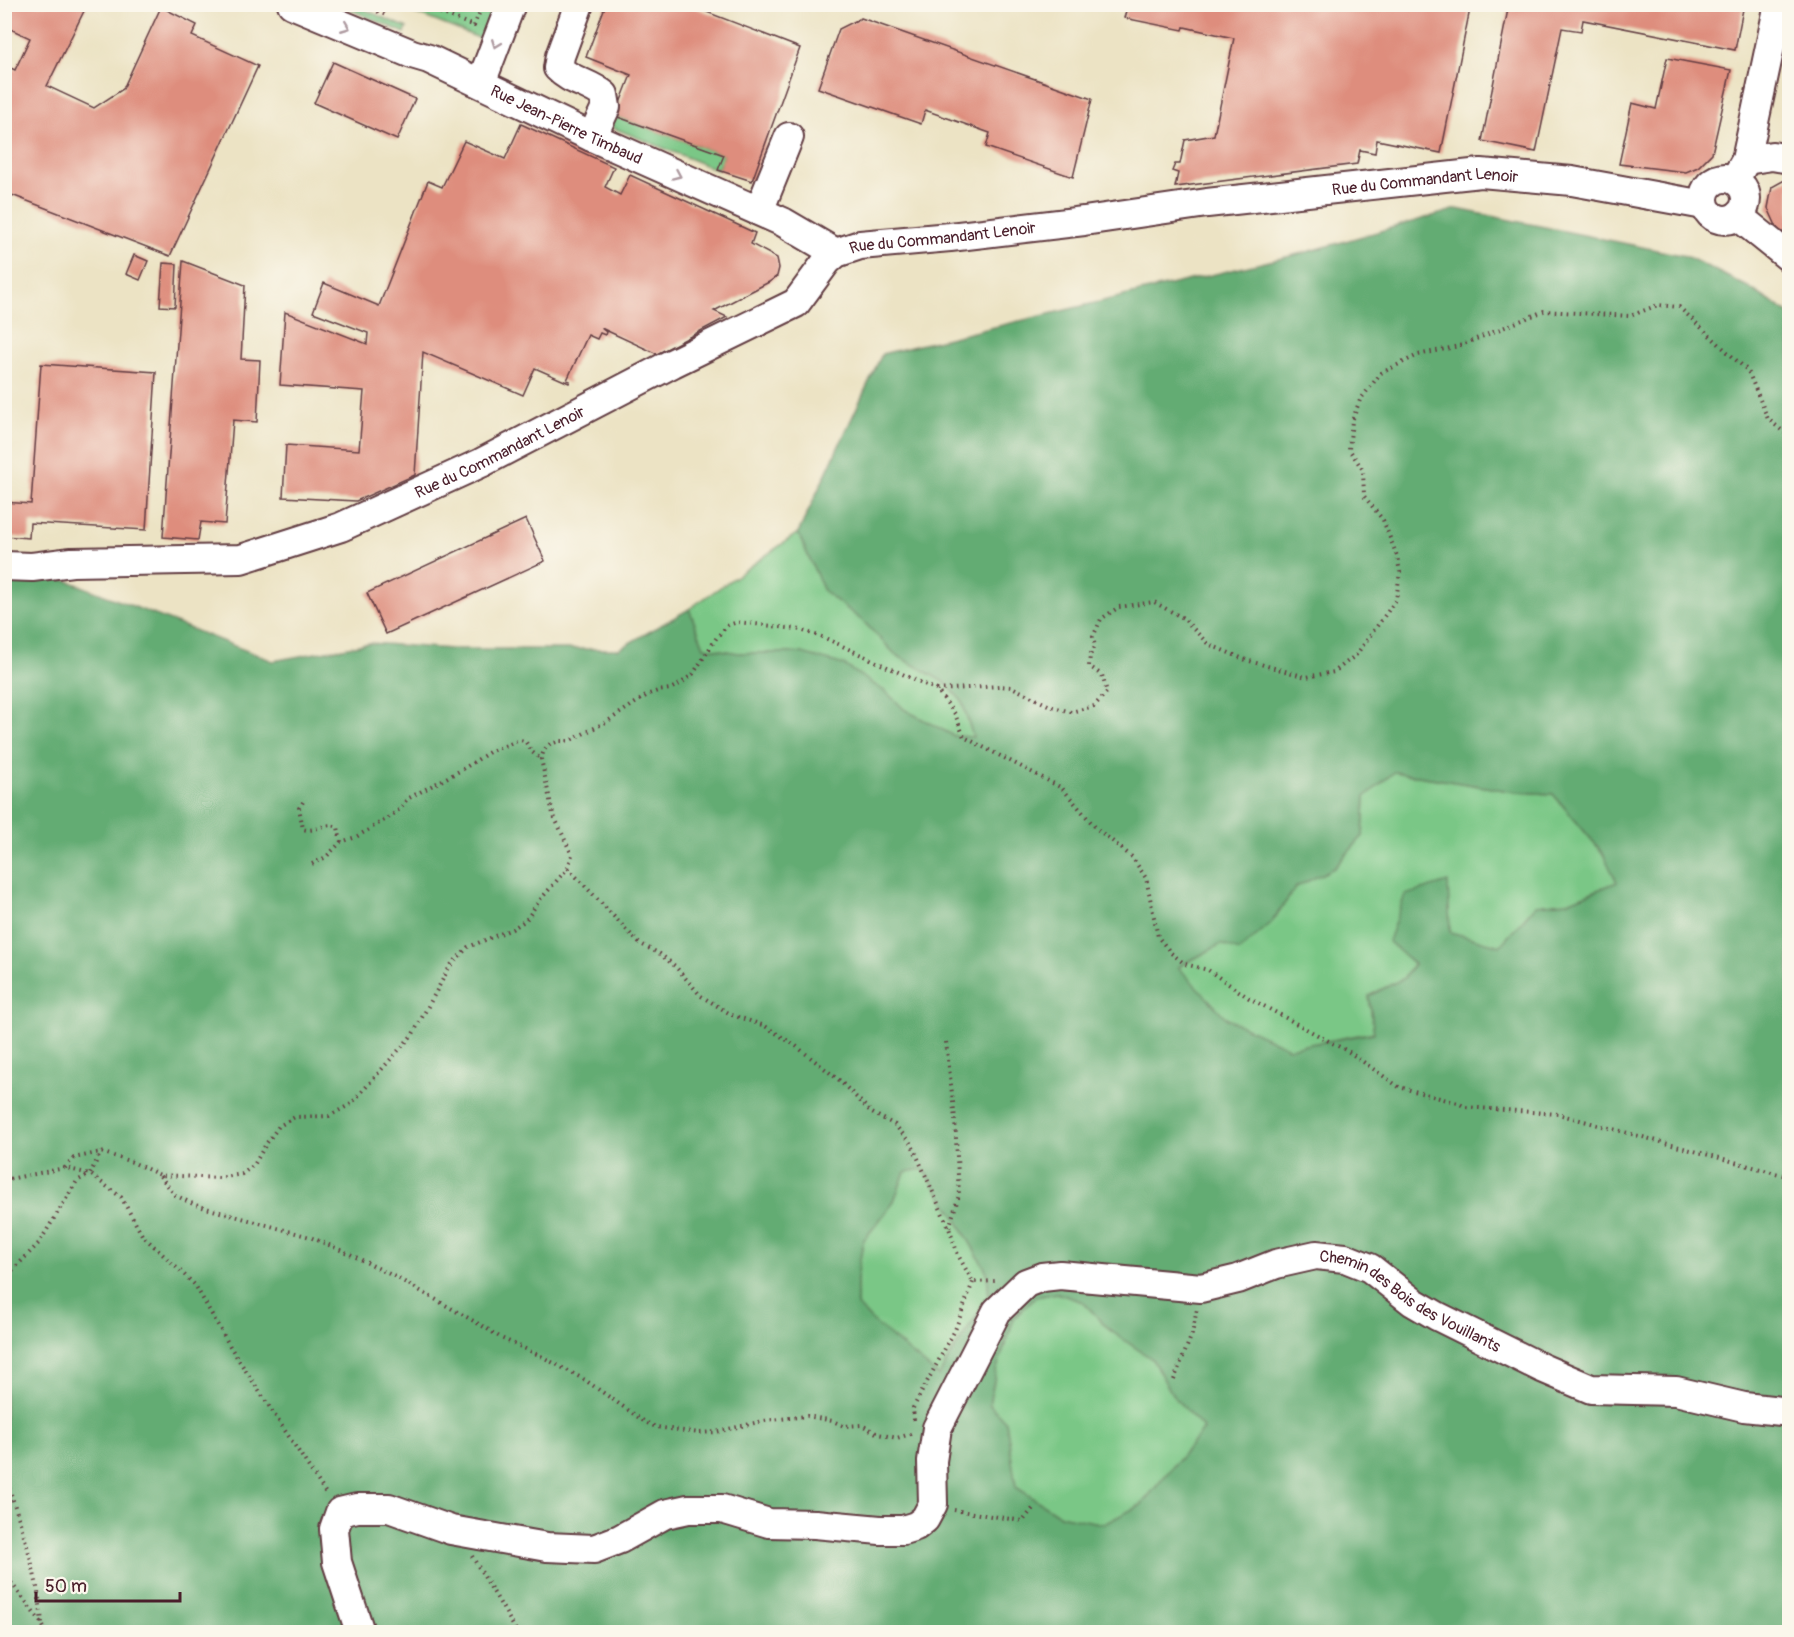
<svg xmlns="http://www.w3.org/2000/svg" width="1794" height="1637" font-family="Pangolin,sans-serif">
	<rect width="100%" height="100%" fill="#fbf7ec"/>
	<filter id="ink" filterUnits="userSpaceOnUse"><feTurbulence type="fractalNoise" baseFrequency=".0167" numOctaves="2"/><feDisplacementMap in="SourceGraphic" scale="12" xChannelSelector="R" yChannelSelector="G"/><feConvolveMatrix kernelMatrix="1 2 1 2 8 2 1 2 1" color-interpolation-filters="sRGB"/></filter>
	<filter id="wash" filterUnits="userSpaceOnUse"><feTurbulence type="fractalNoise" baseFrequency=".008" numOctaves="4" result="noise"/><feDisplacementMap in="SourceGraphic" scale="24" xChannelSelector="R" yChannelSelector="G"/><feGaussianBlur stdDeviation="1.35" result="paint"/><feColorMatrix in="noise" values="0 0 0 0 0 0 0 0 0 0 0 0 0 0 0 0 0 1.4 0 .05"/><feComposite in="paint" operator="in"/></filter>
	<g filter="url(#wash)">
		<rect width="100%" height="100%" fill="#ece3c4"/>
		<g fill="#7ac786" stroke="#627358" stroke-width="1.5">
			<polygon points="340,5 354,5 407,28 405,33"/>
			<polygon points="394,5 497,5 484,40"/>
			<polygon points="615,116 724,155 718,170 611,127"/>
			<polygon points="798,533 824,591 864,622 896,655 944,682 962,701 973,737 954,736 905,710 886,692 802,653 738,653 704,647 689,609"/>
			<polygon points="1394,772 1516,792 1553,794 1602,852 1618,882 1568,902 1536,905 1500,946 1450,932 1414,963 1404,978 1369,996 1374,1032 1289,1048 1227,1019 1177,968 1221,944 1271,923 1296,887 1334,868 1363,836 1365,797"/>
			<polygon points="923,1168 953,1213 987,1272 989,1298 950,1356 939,1377 871,1320 857,1305 857,1278 863,1241 893,1203 905,1172"/>
			<polygon points="1057,1293 1083,1302 1111,1331 1152,1359 1174,1397 1204,1429 1141,1505 1104,1524 1059,1515 1016,1487 1006,1422 989,1404 996,1371 1014,1318 1035,1297"/>
		</g>
		<path fill="#63ac73" stroke="#56664f" stroke-width="1.5" fill-rule="evenodd" d="M1457 209 1686 256 1748 287 1790 314 1789 1632H5L4 575 66 580 273 661 370 643 452 649H619L689 609 704 647 738 653H802L844 665 886 692 905 710 954 736 973 737 962 701 944 682 896 655 864 622 824 591 798 533 882 354 1307 252ZM1394 772 1516 792 1553 794 1602 852 1617 882 1568 902 1536 905 1500 946 1450 932 1448 882 1405 895 1388 941 1414 964 1404 978 1369 996 1374 1033 1289 1048 1227 1019 1178 967 1221 944 1239 951 1271 923 1296 887 1334 868 1363 836 1365 797ZM923 1169 953 1213 987 1272 989 1297 950 1356 939 1376 871 1320 857 1305V1278L863 1241 893 1203 905 1172ZM1057 1293 1083 1302 1111 1331 1152 1359 1174 1397 1204 1429 1141 1505 1104 1524 1059 1515 1016 1487 1006 1422 989 1404 996 1371 1014 1318 1035 1297Z"/>
		<g id="blocks">
			<g fill="#de8d7d">
				<polygon points="606,4 686,4 800,48 752,181 718,170 724,155 615,116 631,75 586,57"/>
				<polygon points="1128,4 1471,4 1441,153 1377,140 1375,153 1360,150 1357,164 1175,187 1178,173 1172,171 1175,164 1180,164 1185,140 1214,135 1234,38 1184,27 1183,30 1124,18"/>
				<polygon points="1509,4 1744,4 1735,50 1583,20 1581,31 1562,28 1536,152 1482,141"/>
				<polygon points="4,5 87,5 47,86 94,108 123,89 161,7 197,25 192,36 258,66 170,256 4,192 4,65 15,70 30,38 4,26"/>
				<polygon points="861,18 1092,99 1073,177 986,147 990,133 925,110 921,124 818,88 839,29"/>
				<polygon points="1667,58 1731,70 1712,153 1698,167 1686,172 1619,164 1632,103 1656,109"/>
				<polygon points="333,62 415,99 397,140 314,103"/>
				<polygon points="521,124 614,167 605,187 620,195 630,175 755,233 751,244 777,258 779,268 777,276 769,282 714,311 727,317 657,354 601,328 606,332 605,335 600,333 597,339 588,335 567,380 570,381 569,383 535,368 523,395 423,352 415,475 356,501 283,497 286,445 359,450 364,391 280,385 285,312 367,344 368,333 313,312 324,283 379,306 428,181 442,187 464,141 505,159"/>
				<polygon points="1790,177 1790,237 1778,230 1768,208 1772,187"/>
				<polygon points="134,255 148,261 140,280 126,274"/>
				<polygon points="183,261 245,285 241,359 260,360 257,422 233,420 225,524 201,522 198,540 163,537"/>
				<polygon points="163,263 177,264 175,307 160,306"/>
				<polygon points="41,364 156,372 146,530 30,523 29,538 4,536 4,502 31,504"/>
				<polygon points="526,519 545,561 386,634 367,593"/>
			</g>
		</g>
	</g>
	<g filter="url(#ink)">
		<use href="#blocks" fill-opacity="0" stroke="#623c42" stroke-width="1.5"/>
		<g fill="none" stroke-linecap="round" stroke-linejoin="round">
			<defs>
				<g id="minor">
					<path id="s1" d="M292 4 412 54 429 59 592 137 783 222 836 253"/>
					<path d="M579 4 560 56 558 68C570 81 590 83 604 95L606 107 592 137"/>
					<polyline points="481,83 511,4"/>
					<polyline points="1746,160 1772,156 1790,159"/>
					<circle cx="1725" cy="199" r="21"/>
					<polyline points="1735,179 1746,160 1779,4"/>
					<polyline points="759,211 789,137"/>
					<polyline points="1738,216 1790,258"/>
					<path id="s2" d="M4 566 32 567 72 562 241 559 341 527 481 463 673 363 796 303 827 261 836 253 860 245 950 237 1084 221 1207 203 1481 173 1572 181 1704 205"/>
					<path id="s3" d="M360 1632 337 1562 334 1529 340 1512 357 1508H389L451 1530 547 1547 594 1549 620 1539 665 1514 688 1509H722L769 1523 815 1524 880 1530H903L916 1526 925 1519 933 1504 932 1461 937 1428 997 1311 1026 1283 1042 1277 1060 1275 1201 1288 1238 1279 1276 1264 1316 1255 1345 1258 1370 1268 1413 1302 1437 1316 1542 1368 1591 1389 1676 1391 1744 1407 1790 1412"/>
				</g>
			</defs>
			<use href="#minor" stroke="#623c42" stroke-width="32"/>
			<g stroke="#623c42" stroke-width="4" stroke-dasharray="1.5 4.5" stroke-linecap="butt">
				<polyline points="361,4 388,16"/>
				<polyline points="418,4 474,26 483,4"/>
				<polyline points="473,4 482,8"/>
				<polyline points="937,690 999,686 1012,687 1050,706 1071,712 1094,706 1107,692 1102,675 1089,666 1090,655 1095,647 1093,637 1101,619 1119,607 1154,602 1183,618 1208,644 1246,660 1306,677 1334,672 1356,655 1396,600 1400,572 1397,556 1383,520 1364,496 1363,470 1349,449 1352,421 1360,400 1381,373 1418,355 1459,346 1544,311 1630,316 1658,305 1679,307 1748,371 1768,419 1790,437"/>
				<path d="M303 802 299 808 303 829C315 833 325 821 338 827L341 842"/>
				<polyline points="312,864 326,857 341,842 356,837 388,818 400,809 407,799 463,769 491,751 520,740 525,741 532,752 541,759"/>
				<polyline points="568,868 639,943 660,954 675,966 701,996 732,1015 765,1026 796,1046 839,1080 872,1113 895,1125 912,1145 949,1228 958,1255 973,1282 996,1281"/>
				<polyline points="946,1042 955,1119 959,1195 949,1228"/>
				<polyline points="65,1168 74,1158 101,1152 132,1162 160,1175 219,1178 242,1174 254,1165 266,1144 279,1126 295,1117 329,1116 351,1104 413,1034 450,966 468,947 512,929 526,920 539,901 568,868 572,855 553,814 541,759 544,750 550,744 560,741 569,741 608,721 649,694 658,691 670,689 680,684 693,674 717,637 728,625 738,622 797,629 825,638 937,690 955,714 964,737 1062,788 1096,828 1132,857 1146,878 1158,937 1171,953 1185,964 1208,970 1249,998 1349,1052 1399,1087 1458,1103 1465,1107 1558,1114 1790,1177"/>
				<polyline points="160,1176 175,1195 195,1205 310,1237 350,1254 401,1280 486,1328 501,1338 541,1356 585,1380 645,1422 656,1427 699,1433 716,1432 763,1421 807,1416 833,1421 844,1426 862,1425 878,1434 897,1438 914,1433"/>
				<polyline points="4,1180 65,1168 90,1174 121,1197 142,1235 195,1285 231,1348 327,1495"/>
				<polyline points="4,1279 39,1243 77,1181 90,1174 101,1152"/>
				<polyline points="1174,1380 1192,1334 1197,1309"/>
				<polyline points="914,1420 913,1408 955,1330 973,1282"/>
				<path d="M4 1471C19 1522 38 1570 42 1624"/>
				<polyline points="954,1510 1023,1521 1034,1507"/>
				<polyline points="472,1556 517,1632"/>
				<polyline points="4,1573 42,1624 46,1632"/>
			</g>
			<use href="#minor" stroke="#fff" stroke-width="28"/>
		</g>
		<defs><path id="oneway-chevron" d="M-2-3.5L2.5 0L-2 3.5" fill="none" stroke-width="1.6" stroke-linecap="round" stroke-linejoin="round" transform="scale(1.5)"/></defs>
		<g stroke="#ae9aa0">
			<use href="#oneway-chevron" transform="translate(346 27) rotate(22)"/>
			<use href="#oneway-chevron" transform="translate(496 44) rotate(111)"/>
			<use href="#oneway-chevron" transform="translate(677 175) rotate(24)"/>
		</g>
	</g>
	<g text-anchor="middle" stroke-width="6" stroke-linejoin="round" paint-order="stroke">
		<g font-size="16" fill="#4a1f2b" stroke="#fbf7ec">
			<text dy="6" stroke="none"><textPath href="#s1" startOffset="300">Rue Jean-Pierre Timbaud</textPath></text>
			<text dy="6" stroke="none"><textPath href="#s2" startOffset="1508">Rue du Commandant Lenoir</textPath></text>
			<text dy="6" stroke="none"><textPath href="#s2" startOffset="1022">Rue du Commandant Lenoir</textPath></text>
			<text dy="6" stroke="none"><textPath href="#s2" startOffset="518">Rue du Commandant Lenoir</textPath></text>
			<text dy="6" stroke="none"><textPath href="#s3" startOffset="1398">Chemin des Bois des Vouillants</textPath></text>
		</g>
	</g>
	<rect width="1794" height="1637" fill="none" stroke="#fbf7ec" stroke-width="24"/>
	<path d="M36 1592v9h144v-9" fill="none" stroke="#4a1f2b" stroke-width="3"/>
	<text x="45" y="1592" font-size="18" fill="#4a1f2b" stroke="#fbf7ec" stroke-width="4.5" paint-order="stroke">50 m</text>
</svg>
